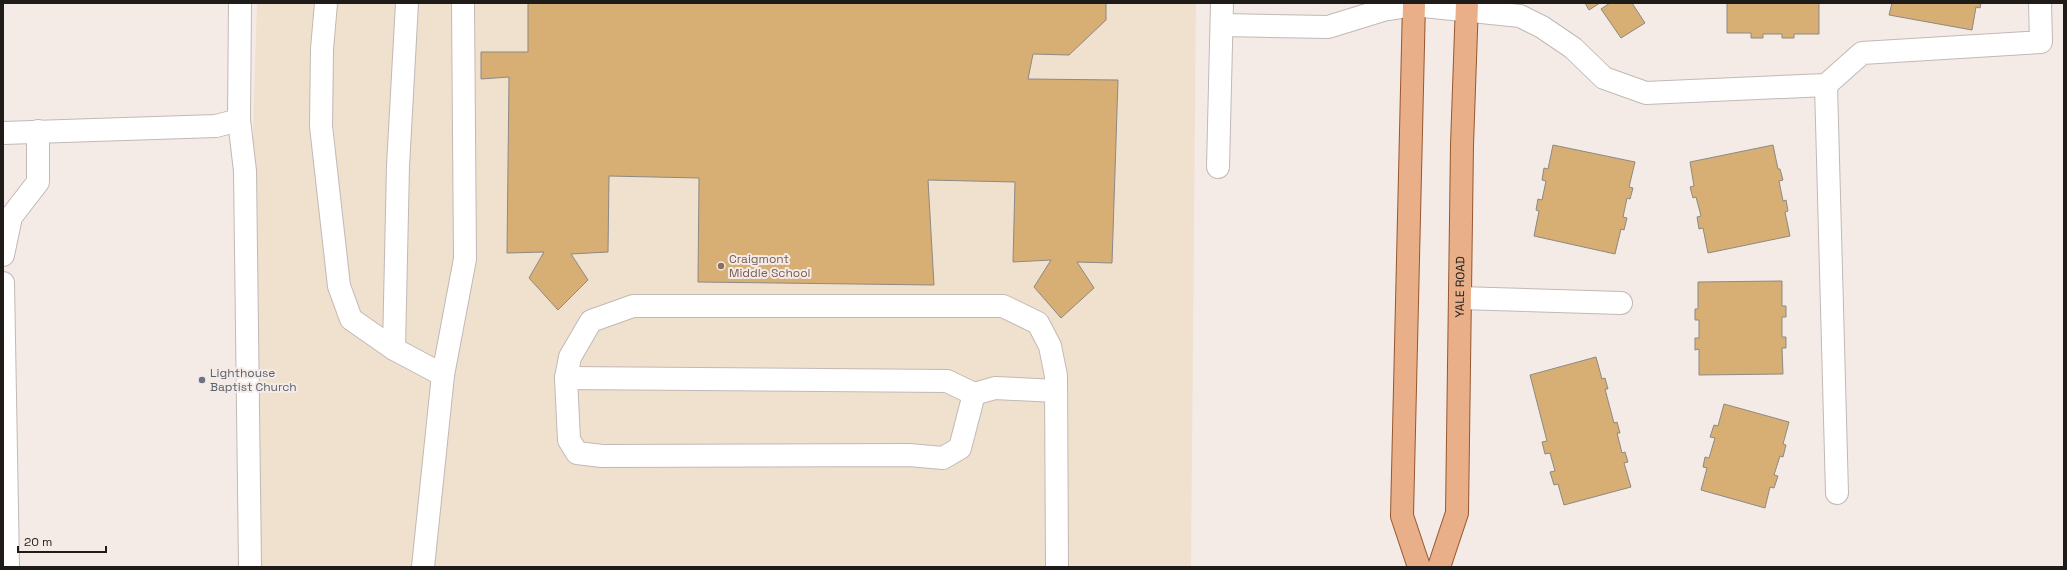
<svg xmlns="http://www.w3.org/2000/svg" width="2067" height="570" font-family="'Space Grotesk',sans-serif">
	<rect width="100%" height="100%" fill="#f4ebe7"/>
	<polygon fill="#efe1ce" points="257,3 1196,3 1191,567 239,567"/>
	<g fill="#d7ae74" stroke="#8d8983">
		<polygon points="528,3 1106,3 1106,20 1069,55 1033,54 1028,79 1118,80 1112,263 1077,262 1094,288 1061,318 1034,287 1051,260 1013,262 1015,182 928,180 934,285 698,282 699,178 609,176 608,252 571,254 588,280 558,310 529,278 544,252 507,253 509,77 481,79 481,52 528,52"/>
		<polygon points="1585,3 1600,3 1589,10"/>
		<polygon points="1610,3 1632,3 1645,23 1621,38 1601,9"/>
		<polygon points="1727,3 1819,3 1819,34 1794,34 1794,38 1782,38 1782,34 1763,34 1763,38 1751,38 1751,33 1727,33"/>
		<polygon points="1892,3 1981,3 1980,8 1976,7 1972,30 1889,15"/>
		<polygon points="1553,145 1635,162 1629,187 1633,188 1630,199 1627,198 1623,217 1627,218 1624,230 1621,229 1615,254 1534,236 1539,211 1536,210 1538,199 1542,200 1546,181 1542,180 1544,168 1548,169"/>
		<polygon points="1773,145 1778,169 1780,169 1783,180 1779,181 1783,201 1786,200 1788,211 1785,212 1790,236 1708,253 1703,228 1699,229 1697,217 1701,216 1696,197 1693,198 1690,187 1694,186 1690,162"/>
		<polygon points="1782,281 1782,306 1786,306 1786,317 1782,317 1782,337 1786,337 1786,348 1782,348 1783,374 1699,375 1699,349 1695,350 1695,338 1699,338 1699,320 1695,320 1695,309 1698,309 1698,282"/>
		<polygon points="1596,357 1602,379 1605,378 1608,389 1605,389 1614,423 1617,422 1620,433 1617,433 1622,453 1625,452 1628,462 1624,463 1631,487 1564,505 1558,484 1554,485 1550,472 1555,471 1550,453 1545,454 1542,442 1547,441 1530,375"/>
		<polygon points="1724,404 1789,422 1783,444 1786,445 1783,457 1780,456 1774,475 1778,476 1774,488 1770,487 1765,508 1701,490 1707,468 1703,467 1705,457 1709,458 1715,438 1710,437 1714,425 1718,426"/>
	</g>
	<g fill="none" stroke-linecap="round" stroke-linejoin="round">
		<defs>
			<g id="minor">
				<polyline points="326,3 322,49 321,126 339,286 351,319 394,349 443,375"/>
				<polyline points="1222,25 1328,27 1383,10 1414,5 1520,16 1542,27 1573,48 1604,78 1646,93 1826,85 1862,53 2041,42 2040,3"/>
				<polyline points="1826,85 1837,493"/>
				<polyline points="239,120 245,171 250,567"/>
				<polyline points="3,133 216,126 239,120 240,3"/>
				<polyline points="1218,167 1222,3"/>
				<polyline points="3,255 11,217 38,182 38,131"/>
				<polyline points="3,283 8,567"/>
				<polyline points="1460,298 1621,303"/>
				<polyline points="394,349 398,166 407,3"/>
				<polyline points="566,378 947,381 974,394"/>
				<polyline points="1056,391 995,388 974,394 960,448 943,458 909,455 602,456 577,453 569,440 566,378 570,357 591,321 633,306 1003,306 1038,323 1050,346 1056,376 1057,567"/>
				<polyline points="423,567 443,375 465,259 463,3"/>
			</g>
			<g id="major">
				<polyline points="1414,3 1402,516 1419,567"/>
				<path id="s1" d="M1439 567 1457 513 1462 145 1467 3"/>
			</g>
		</defs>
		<use href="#minor" stroke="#c1b9b5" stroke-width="24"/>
		<use href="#major" stroke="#97582e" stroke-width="24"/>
		<use href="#minor" stroke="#fff" stroke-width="22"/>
		<use href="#major" stroke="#e8af89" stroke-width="22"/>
	</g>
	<circle fill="#8d6e63" stroke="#f4ebe7" stroke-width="1.5" cx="721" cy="266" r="4"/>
	<circle fill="#6b7280" stroke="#f4ebe7" stroke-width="1.5" cx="202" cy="380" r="4"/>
	<g text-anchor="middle" stroke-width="4" stroke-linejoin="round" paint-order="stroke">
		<g font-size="12" fill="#785e54" stroke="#f4ebe7" text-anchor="start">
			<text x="729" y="263">Craigmont<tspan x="729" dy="14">Middle School</tspan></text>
		</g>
		<g font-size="12" fill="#1e1b19" stroke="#f4ebe7">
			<text dy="4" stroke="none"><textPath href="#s1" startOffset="283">YALE ROAD</textPath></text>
		</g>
		<g font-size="12" fill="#5b616d" stroke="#f4ebe7" text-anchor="start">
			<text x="210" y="377">Lighthouse<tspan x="210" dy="14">Baptist Church</tspan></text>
		</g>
	</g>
	<rect width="2067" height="570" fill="none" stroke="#1e1b19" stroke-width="8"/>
	<path d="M18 546v6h88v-6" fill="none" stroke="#1e1b19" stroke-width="2"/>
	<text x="24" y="546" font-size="12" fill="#1e1b19" stroke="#f4ebe7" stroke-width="3" paint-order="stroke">20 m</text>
</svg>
